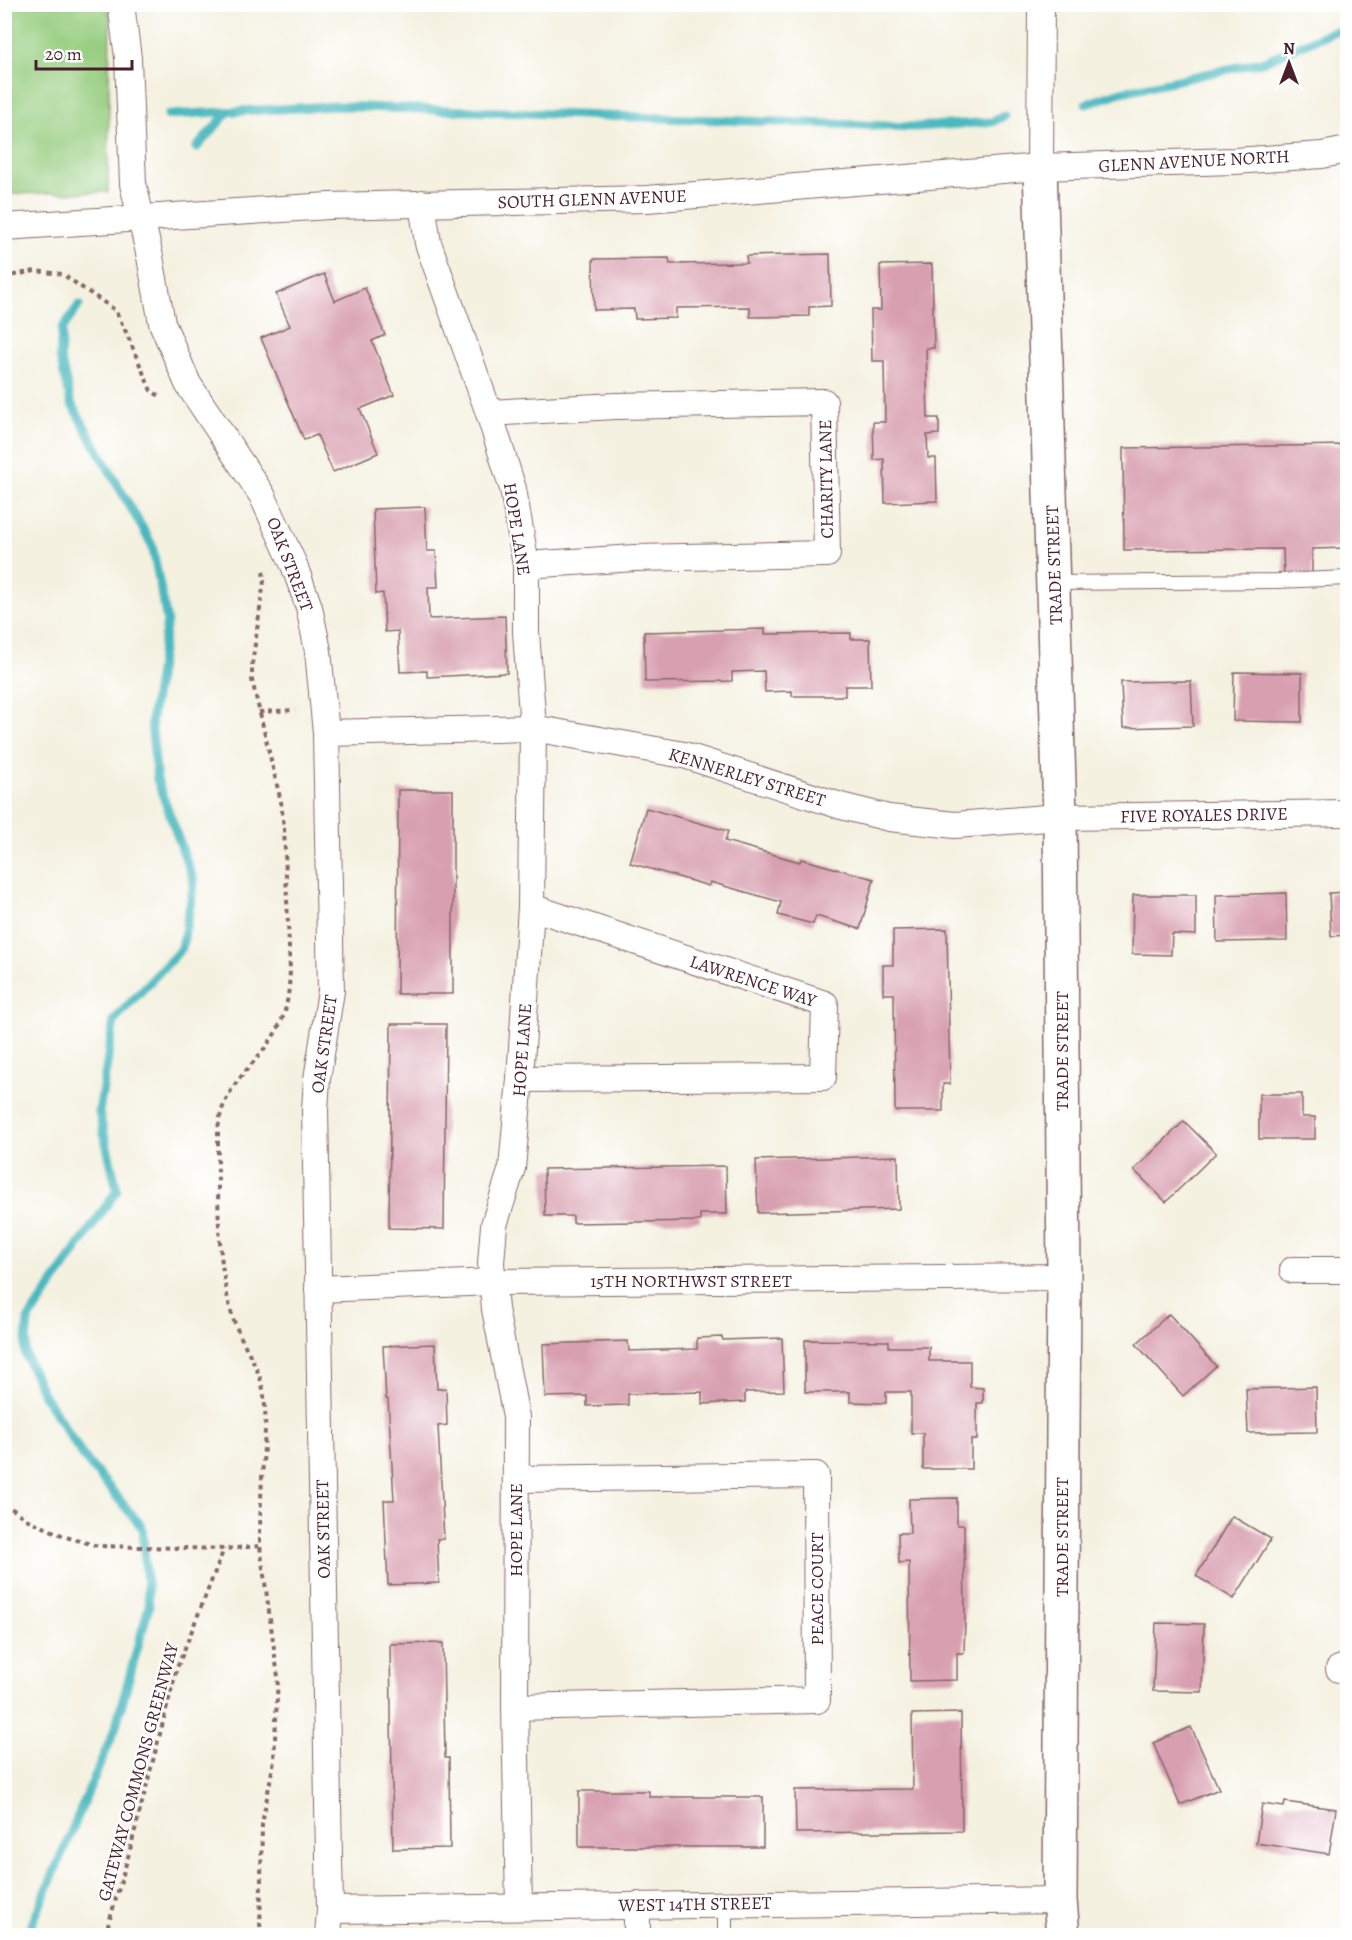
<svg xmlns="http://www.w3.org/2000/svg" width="1352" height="1940" font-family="Alegreya,serif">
	<rect width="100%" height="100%" fill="#fff"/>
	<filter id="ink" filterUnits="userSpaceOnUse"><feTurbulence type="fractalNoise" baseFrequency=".0167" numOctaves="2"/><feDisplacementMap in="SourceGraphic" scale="12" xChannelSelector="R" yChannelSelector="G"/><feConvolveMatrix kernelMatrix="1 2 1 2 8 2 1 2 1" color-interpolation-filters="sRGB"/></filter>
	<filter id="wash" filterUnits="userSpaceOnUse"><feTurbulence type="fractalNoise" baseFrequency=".008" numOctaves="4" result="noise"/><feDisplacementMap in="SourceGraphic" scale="24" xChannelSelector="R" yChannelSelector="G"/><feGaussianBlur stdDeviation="1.35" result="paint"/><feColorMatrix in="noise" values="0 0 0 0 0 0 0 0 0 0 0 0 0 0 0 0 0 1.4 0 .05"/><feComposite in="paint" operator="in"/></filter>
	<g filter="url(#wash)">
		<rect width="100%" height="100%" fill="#f4f1e0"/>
		<polygon fill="#96cd7f" stroke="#707655" stroke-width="1.5" points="4,5 110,5 108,192 5,194"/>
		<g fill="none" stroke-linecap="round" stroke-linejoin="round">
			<g stroke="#49b8bf" stroke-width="9">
				<polyline points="1086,104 1121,92 1262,62 1332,32 1348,31"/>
				<polyline points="168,115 335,106 915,127 992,122 1004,116"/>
				<polyline points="196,148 228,112"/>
				<polyline points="27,1936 115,1729 149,1606 142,1527 83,1456 42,1392 25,1353 28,1320 117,1190 99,1112 114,1020 182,948 194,882 157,779 151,722 167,621 152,545 71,403 60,357 62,329 79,305"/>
			</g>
		</g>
		<g id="blocks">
			<g fill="#d89fb0">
				<polygon points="830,254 831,306 809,307 809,316 750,317 750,307 676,308 676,318 635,319 634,309 594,310 593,259 669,258 670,264 747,263 746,256"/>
				<polygon points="932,264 934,348 926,348 928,418 939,418 939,434 927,435 928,458 936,458 937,501 885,503 884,459 874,460 873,422 885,422 884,361 872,361 871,310 881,310 880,265"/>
				<polygon points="324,274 335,301 365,288 385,335 372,341 394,395 360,409 378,453 333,472 317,435 304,440 261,338 290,326 276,294"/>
				<polygon points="1348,445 1348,548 1312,549 1312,578 1284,578 1283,549 1124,550 1123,448"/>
				<polygon points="425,507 427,551 436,551 438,587 428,587 429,619 505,616 507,673 427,677 427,671 400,672 398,631 385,632 383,593 376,594 373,509"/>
				<polygon points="765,629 765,634 851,633 851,639 870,639 871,686 845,686 845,696 792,696 792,691 765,692 764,671 732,672 732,681 645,682 644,632"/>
				<polygon points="1234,672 1302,673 1302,722 1233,721"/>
				<polygon points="1191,681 1193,726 1123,728 1121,682"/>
				<polygon points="398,790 453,790 453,994 397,994"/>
				<polygon points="646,808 728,831 725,841 800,862 801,859 874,879 860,929 816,916 813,924 778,915 781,902 710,882 709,886 630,863"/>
				<polygon points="1348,892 1348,935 1331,936 1329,893"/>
				<polygon points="1286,893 1287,941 1217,942 1216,895"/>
				<polygon points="1133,895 1196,895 1196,935 1172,934 1171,955 1132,954"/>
				<polygon points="947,929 950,1084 943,1084 943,1111 895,1111 894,994 883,994 883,965 893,965 893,930"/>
				<polygon points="391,1024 446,1024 444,1229 389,1228"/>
				<polygon points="1259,1094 1302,1094 1302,1117 1315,1117 1315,1139 1259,1139"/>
				<polygon points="1184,1121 1216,1153 1166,1202 1134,1170"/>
				<polygon points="898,1156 899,1209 758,1213 756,1160"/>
				<polygon points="726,1166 727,1214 700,1214 700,1221 573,1223 573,1216 545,1216 544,1169"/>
				<polygon points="1169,1314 1216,1366 1183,1396 1136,1344"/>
				<polygon points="722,1337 723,1340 782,1338 784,1391 745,1392 745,1402 702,1404 702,1392 628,1394 628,1405 587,1406 587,1396 545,1397 543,1344 628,1341 629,1351 697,1349 697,1338"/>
				<polygon points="805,1340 889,1341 889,1347 929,1347 929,1361 970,1361 970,1387 983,1388 983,1403 977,1403 977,1440 971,1440 971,1469 923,1469 923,1433 911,1433 911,1392 886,1392 886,1403 850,1402 850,1392 805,1392"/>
				<polygon points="435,1344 437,1389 446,1388 447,1425 438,1426 444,1539 437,1539 439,1583 388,1585 384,1500 394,1500 388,1399 386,1399 383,1346"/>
				<polygon points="1316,1387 1317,1432 1248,1433 1246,1389"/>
				<polygon points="957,1498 957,1525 964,1525 965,1620 964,1653 957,1653 957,1680 910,1681 909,1562 899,1563 898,1533 910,1533 909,1499"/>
				<polygon points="1232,1516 1271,1539 1234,1599 1196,1576"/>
				<polygon points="1156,1623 1204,1624 1202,1692 1153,1691"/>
				<polygon points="443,1643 445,1758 449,1758 450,1848 393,1849 390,1644"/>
				<polygon points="961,1713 962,1831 796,1833 795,1790 913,1789 912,1714"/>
				<polygon points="1191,1727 1219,1789 1180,1805 1153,1743"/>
				<polygon points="579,1791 649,1791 649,1797 763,1797 763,1847 579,1847"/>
				<polygon points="1285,1802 1336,1809 1329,1854 1256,1843 1262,1804 1284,1807"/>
				<polygon points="914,1931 1002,1933 1002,1936 913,1936"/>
			</g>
		</g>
	</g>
	<g filter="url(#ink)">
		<use href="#blocks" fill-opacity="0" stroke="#86686a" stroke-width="1.5"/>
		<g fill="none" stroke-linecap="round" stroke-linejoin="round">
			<defs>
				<g id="service">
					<polyline points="1054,583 1277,581 1348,578"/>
					<polyline points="725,1904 725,1936"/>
				</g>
				<g id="minor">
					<polyline points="121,4 128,58 133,184 150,257 162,323 188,384 262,495 294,565 309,607 318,651 326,733 331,991 317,1079 315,1110 330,1910 328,1936"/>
					<polyline points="1040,167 1041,4"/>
					<polyline points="422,203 428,243 489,413 513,489 526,565 526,632 533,728 531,907 520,1079 512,1168 494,1225 491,1263 495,1309 516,1417 515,1707 519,1907"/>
					<polyline points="4,227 329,206 647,199 1040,167 1234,161 1322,155 1348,150"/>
					<polyline points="489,413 616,406 824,402 827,554 635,558 526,565"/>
					<polyline points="326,733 533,728 684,755 841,806 889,818 955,825 1060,817 1348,813"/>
					<polyline points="520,1079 823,1077 825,1004 531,907"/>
					<polyline points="1293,1270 1348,1270"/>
					<polyline points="318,1289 493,1282 1064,1277"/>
					<polyline points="1339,1669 1348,1666"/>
					<polyline points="515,1707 817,1700 816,1475 516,1479"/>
					<polyline points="637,1905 637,1936"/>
					<polyline points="330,1910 1060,1900"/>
				</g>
				<polyline id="tertiary" points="1040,167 1060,817 1064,1277 1060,1900 1063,1936"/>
			</defs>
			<use href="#service" stroke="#86686a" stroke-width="16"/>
			<use href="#minor" stroke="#86686a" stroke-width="28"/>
			<use href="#tertiary" stroke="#86686a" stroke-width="36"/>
			<g stroke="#86686a" stroke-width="4" stroke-dasharray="4.5 4.5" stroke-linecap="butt">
				<polyline points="4,277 35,271 62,274 115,310 126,332 151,391 160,396"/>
				<polyline points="259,712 295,710"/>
				<path d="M4 1503 26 1519 66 1537 98 1546 224 1549 260 1546C260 1519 261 1491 263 1464 264 1441 267 1418 264 1396 261 1366 240 1343 232 1315 216 1261 218 1191 218 1134 219 1084 259 1066 279 1026 288 1008 289 990 290 971L284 828 281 802 252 680V665L264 581 263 570"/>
				<polyline points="105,1936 128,1857 177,1668 224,1549"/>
				<polyline points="260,1936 262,1824 274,1760 278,1677 260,1546"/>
			</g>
			<use href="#service" stroke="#fff" stroke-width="14"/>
			<use href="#minor" stroke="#fff" stroke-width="26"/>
			<use href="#tertiary" stroke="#fff" stroke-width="33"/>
		</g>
	</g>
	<g text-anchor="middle" stroke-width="4.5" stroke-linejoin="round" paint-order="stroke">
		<g font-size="18" fill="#4a1f2b" stroke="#fff">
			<text transform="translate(1194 161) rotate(-3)" y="6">GLENN AVENUE NORTH</text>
			<text transform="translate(592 199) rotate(-2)" y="6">SOUTH GLENN AVENUE</text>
			<text transform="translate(826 479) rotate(-91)" y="6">CHARITY LANE</text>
			<text transform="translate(517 529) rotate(81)" y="6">HOPE LANE</text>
			<text transform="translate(290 564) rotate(69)" y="6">OAK STREET</text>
			<text transform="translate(1054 565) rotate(-92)" y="6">TRADE STREET</text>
			<text transform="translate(747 777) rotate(17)" y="6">KENNERLEY STREET</text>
			<text transform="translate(1204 815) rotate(-1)" y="6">FIVE ROYALES DRIVE</text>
			<text transform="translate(753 981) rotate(18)" y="6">LAWRENCE WAY</text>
			<text transform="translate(324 1044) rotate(-82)" y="6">OAK STREET</text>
			<text transform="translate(522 1050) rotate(-86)" y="6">HOPE LANE</text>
			<text transform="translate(1062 1051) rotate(-90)" y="6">TRADE STREET</text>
			<text x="691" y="1287">15TH NORTHWST STREET</text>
			<text transform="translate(323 1529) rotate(-91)" y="6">OAK STREET</text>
			<text transform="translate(516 1530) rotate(-90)" y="6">HOPE LANE</text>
			<text transform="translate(1062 1537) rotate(-90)" y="6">TRADE STREET</text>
			<text transform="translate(817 1589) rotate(-90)" y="6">PEACE COURT</text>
			<text transform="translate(138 1772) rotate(-75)" y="6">GATEWAY COMMONS GREENWAY</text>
			<text transform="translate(695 1904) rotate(-1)" y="6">WEST 14TH STREET</text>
		</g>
	</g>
	<rect width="1352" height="1940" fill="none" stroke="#fff" stroke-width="24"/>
	<g transform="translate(1289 63)" stroke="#ffffff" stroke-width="4.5" paint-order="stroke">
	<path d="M0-4.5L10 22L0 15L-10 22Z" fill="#4a1f2b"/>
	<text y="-9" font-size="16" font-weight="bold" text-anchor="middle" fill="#4a1f2b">N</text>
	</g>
	<path d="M36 60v9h96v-9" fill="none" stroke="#4a1f2b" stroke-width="3"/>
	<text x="45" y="60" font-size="18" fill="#4a1f2b" stroke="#ffffff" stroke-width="4.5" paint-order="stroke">20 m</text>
</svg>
